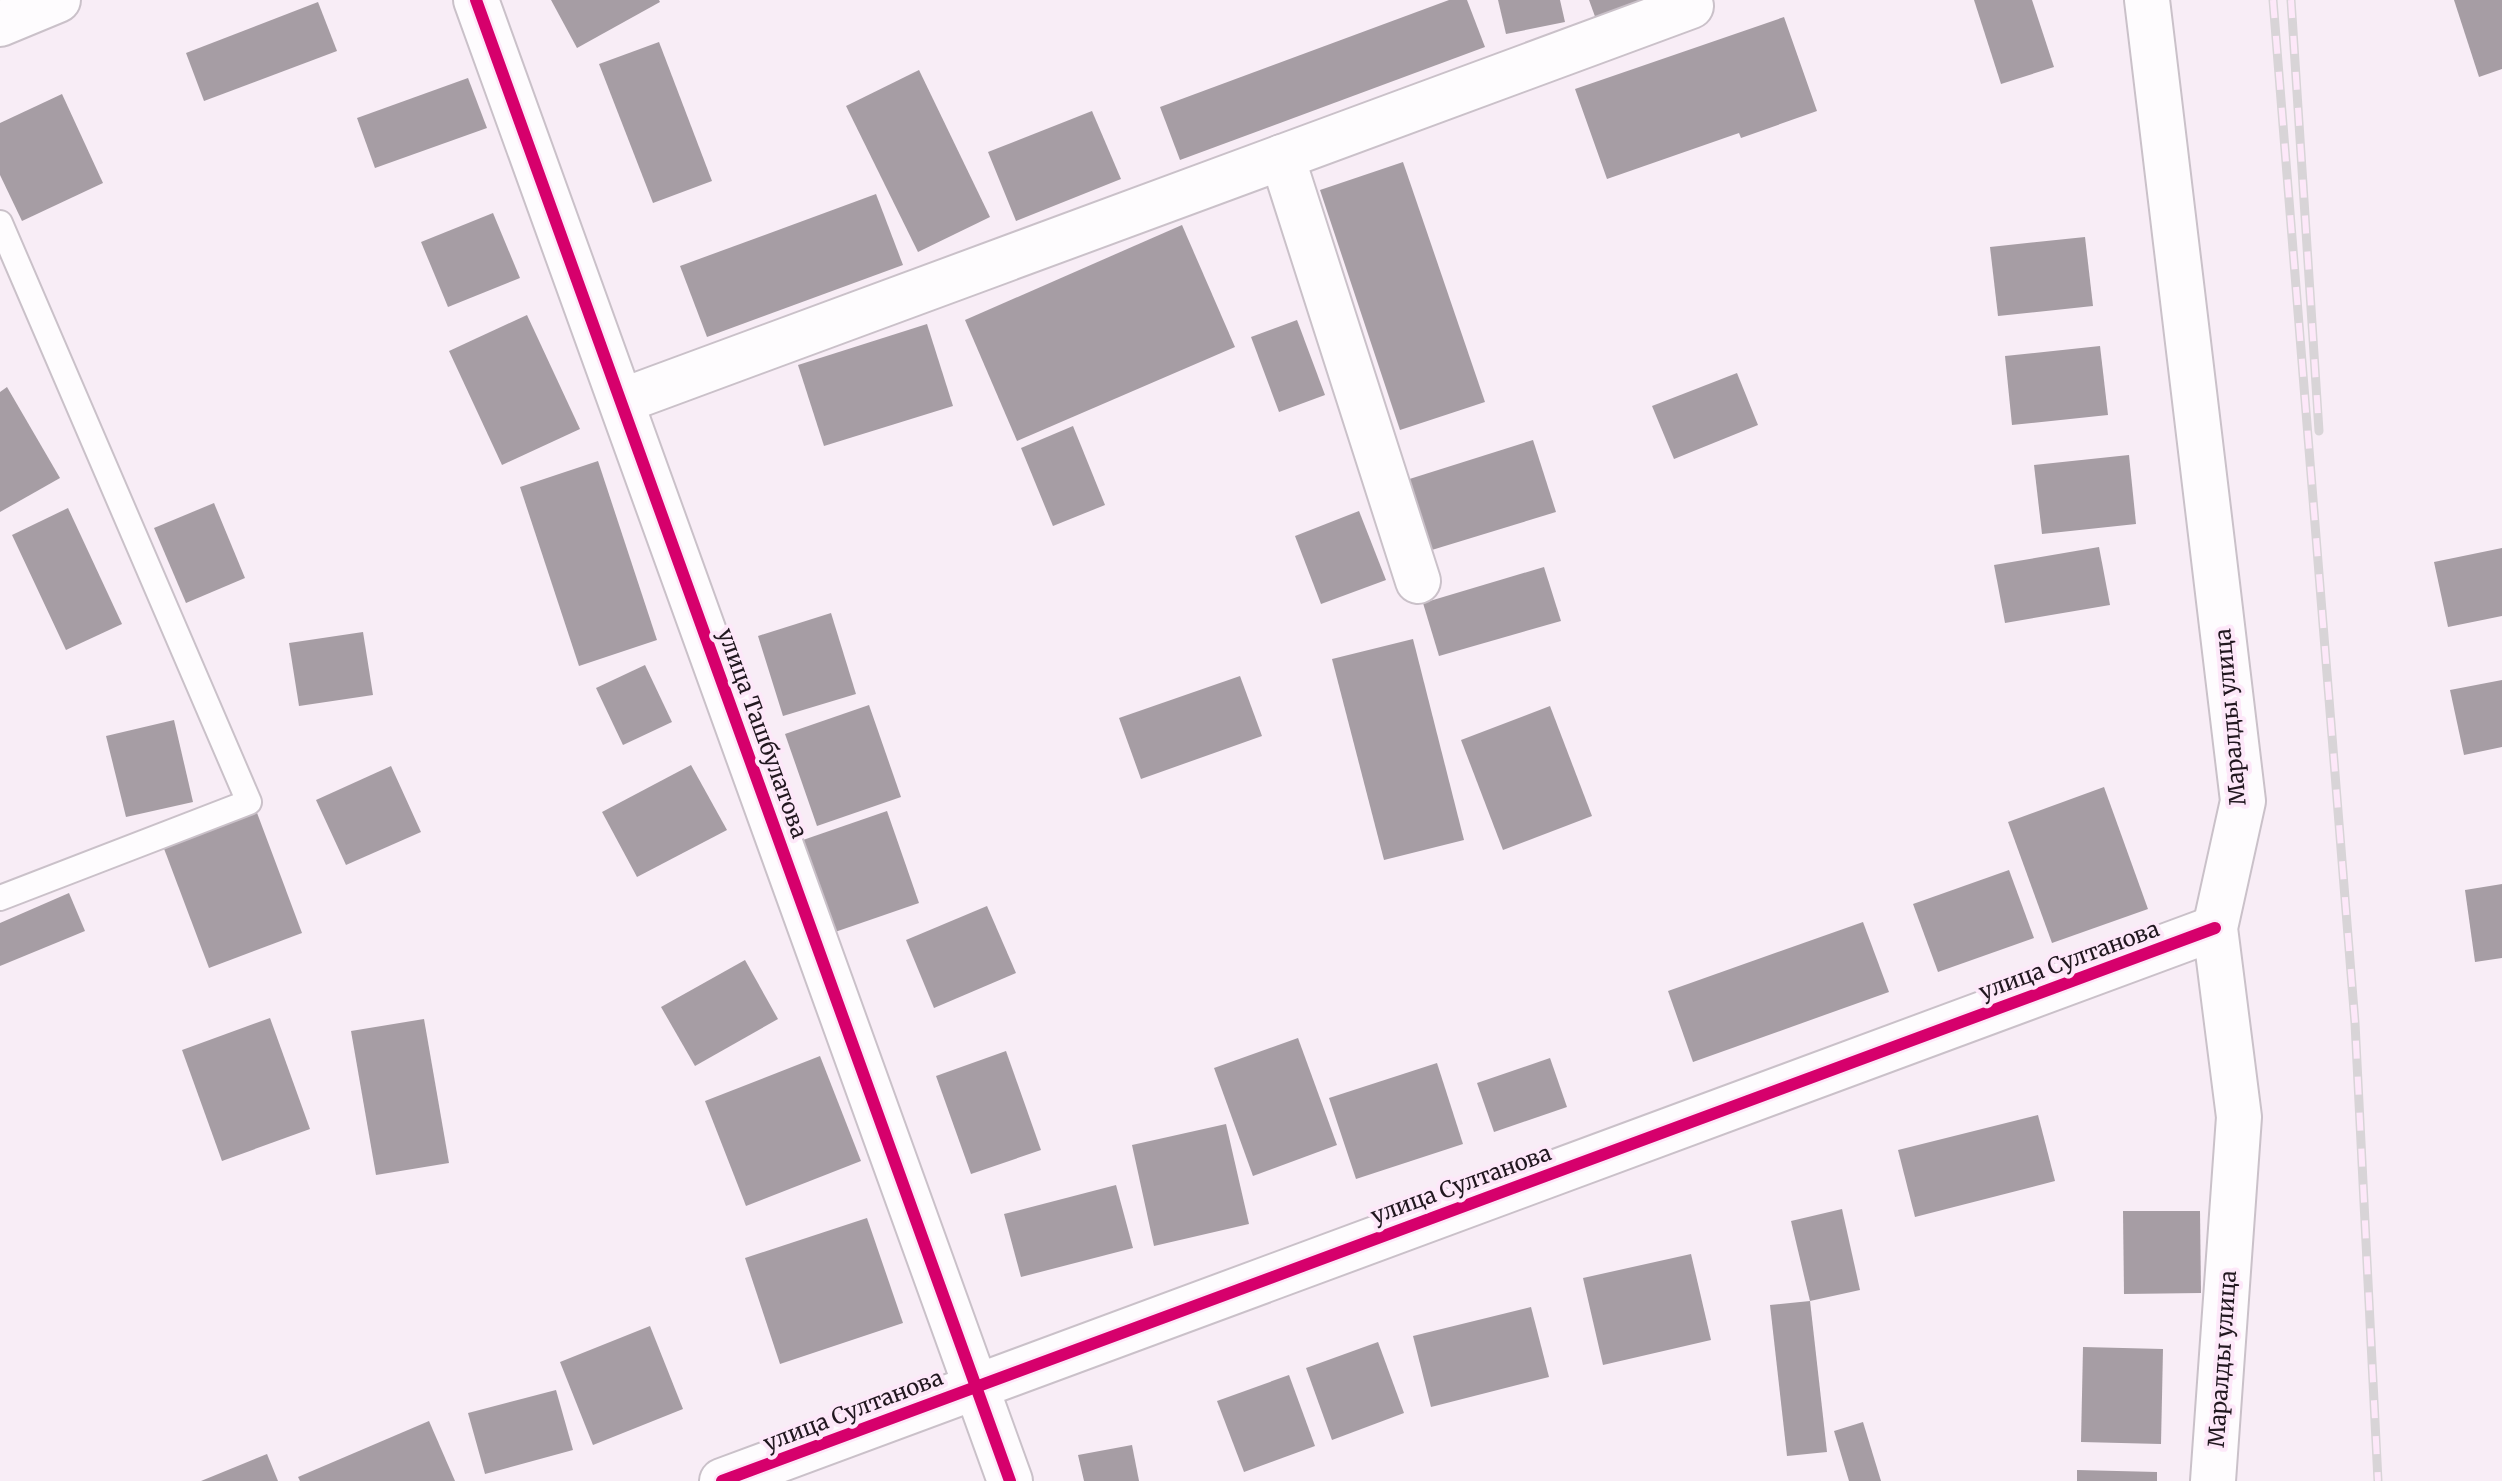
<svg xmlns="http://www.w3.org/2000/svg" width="2502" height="1481" font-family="Merriweather,serif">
	<rect width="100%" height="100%" fill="#f8edf6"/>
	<g fill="#a69da4">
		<polygon points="551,0 659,0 660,2 577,48"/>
		<polygon points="1449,0 1467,0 1485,47 1180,160 1160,107"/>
		<polygon points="1498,0 1560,0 1565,22 1506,34"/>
		<polygon points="1589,0 1653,0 1597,22"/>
		<polygon points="1974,0 2032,0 2054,67 2001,84"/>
		<polygon points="2454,0 2502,0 2502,69 2479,77"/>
		<polygon points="318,2 337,51 204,101 186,53"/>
		<polygon points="1784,17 1817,111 1741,138 1739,133 1607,179 1575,89"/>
		<polygon points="659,42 712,181 653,203 599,64"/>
		<polygon points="919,70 990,217 918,252 846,106"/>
		<polygon points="468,78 487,128 375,168 357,118"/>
		<polygon points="62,94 103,183 22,221 0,175 0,123"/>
		<polygon points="1092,111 1121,179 1016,221 988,152"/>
		<polygon points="1403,162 1485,402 1400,430 1320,190"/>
		<polygon points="876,194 903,265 707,337 680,266"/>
		<polygon points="493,213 520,278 448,307 421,242"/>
		<polygon points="1182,225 1235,347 1017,441 965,320"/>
		<polygon points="2085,237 2093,306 1998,316 1990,247"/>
		<polygon points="527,315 580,429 502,465 449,351"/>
		<polygon points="1297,320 1325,395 1279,412 1251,337"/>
		<polygon points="927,324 953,406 824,446 798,365"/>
		<polygon points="2100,346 2108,415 2012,425 2005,356"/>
		<polygon points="1737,373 1758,425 1674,459 1652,406"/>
		<polygon points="7,387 60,478 0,512 0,392"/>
		<polygon points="1073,426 1105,505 1053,526 1021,448"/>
		<polygon points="1533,440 1556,512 1422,553 1400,482"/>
		<polygon points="2129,455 2136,524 2042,534 2034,465"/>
		<polygon points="598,461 657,640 579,666 520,487"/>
		<polygon points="214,503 245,578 186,603 154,528"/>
		<polygon points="68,508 122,624 66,650 12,535"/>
		<polygon points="1359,511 1386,580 1321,604 1295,536"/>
		<polygon points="2099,547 2110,605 2005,623 1994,565"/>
		<polygon points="2502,548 2502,616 2448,627 2434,562"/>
		<polygon points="1544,567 1561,621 1439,656 1423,603"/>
		<polygon points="831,613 856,694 783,716 758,636"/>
		<polygon points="363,632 373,695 299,706 289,643"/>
		<polygon points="1413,639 1464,840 1384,860 1332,659"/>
		<polygon points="645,665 672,722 623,745 596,688"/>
		<polygon points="1240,676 1262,736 1141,779 1119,718"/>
		<polygon points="2502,680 2502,747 2464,755 2450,690"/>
		<polygon points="869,705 901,797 817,826 785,734"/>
		<polygon points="1550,706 1592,816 1503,850 1461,740"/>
		<polygon points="174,720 193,802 126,817 106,736"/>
		<polygon points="691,765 727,830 637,877 602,812"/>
		<polygon points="391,766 421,832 346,865 316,800"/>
		<polygon points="2104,787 2148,909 2052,943 2008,822"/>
		<polygon points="253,802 302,933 209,968 160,838"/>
		<polygon points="887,811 919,903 835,932 803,840"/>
		<polygon points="2009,870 2034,938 1938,972 1913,904"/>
		<polygon points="2502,884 2502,958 2475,962 2465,890"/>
		<polygon points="69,893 85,931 0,966 0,923"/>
		<polygon points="987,906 1016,973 934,1008 906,940"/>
		<polygon points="1863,922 1889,992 1693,1062 1668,991"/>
		<polygon points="745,960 778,1019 695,1066 661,1007"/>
		<polygon points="270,1018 310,1129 222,1161 182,1050"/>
		<polygon points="424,1019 449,1163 376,1175 351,1031"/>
		<polygon points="1298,1038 1337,1145 1253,1176 1214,1068"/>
		<polygon points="1006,1051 1041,1150 971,1174 936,1076"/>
		<polygon points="820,1056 861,1161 746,1206 705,1101"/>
		<polygon points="1550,1058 1567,1107 1494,1132 1477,1083"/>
		<polygon points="1437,1063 1463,1144 1356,1179 1329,1098"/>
		<polygon points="2038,1115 2055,1181 1915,1217 1898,1150"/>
		<polygon points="1226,1124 1249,1224 1154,1246 1132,1145"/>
		<polygon points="1116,1185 1133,1248 1021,1277 1004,1214"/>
		<polygon points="1842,1209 1860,1290 1810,1301 1791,1221"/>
		<polygon points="2123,1211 2200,1211 2201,1293 2124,1294"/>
		<polygon points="867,1218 903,1323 780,1364 745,1258"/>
		<polygon points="1691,1254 1711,1340 1603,1365 1583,1278"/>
		<polygon points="1810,1301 1827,1452 1787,1456 1770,1305"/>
		<polygon points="1531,1307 1549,1377 1431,1407 1413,1336"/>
		<polygon points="650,1326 683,1409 593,1445 560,1362"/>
		<polygon points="1378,1342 1404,1413 1332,1440 1306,1368"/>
		<polygon points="2083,1347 2163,1349 2161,1444 2081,1442"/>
		<polygon points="1289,1375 1315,1446 1244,1472 1217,1401"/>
		<polygon points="556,1390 573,1450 485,1474 468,1413"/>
		<polygon points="429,1421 455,1481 300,1481 298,1477"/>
		<polygon points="1863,1422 1881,1481 1849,1481 1834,1431"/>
		<polygon points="1132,1445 1139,1481 1084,1481 1078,1455"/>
		<polygon points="267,1454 278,1481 201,1481"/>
		<polygon points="2077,1470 2157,1472 2157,1481 2077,1481"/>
	</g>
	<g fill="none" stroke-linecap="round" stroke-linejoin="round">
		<defs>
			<polyline id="lane" points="0,223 249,802 0,898"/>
			<g id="street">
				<polyline points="476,0 1010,1481"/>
				<polyline points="2147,0 2243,801 2215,928 2239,1117 2213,1481"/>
				<polyline points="0,24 58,0"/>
				<polyline points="1282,157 1418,581"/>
				<polyline points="622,401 1691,6"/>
				<polyline points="722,1481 2215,928"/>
			</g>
		</defs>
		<use href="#lane" stroke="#cac1c9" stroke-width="28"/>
		<use href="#street" stroke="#cac1c9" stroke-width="48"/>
		<use href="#lane" stroke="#fefcfe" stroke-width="24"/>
		<use href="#street" stroke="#fefcfe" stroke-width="44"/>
		<defs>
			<g id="rail">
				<polyline points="2273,0 2355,1023 2378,1481"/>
				<polyline points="2291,0 2319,431"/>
			</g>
		</defs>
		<use href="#rail" stroke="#d8d4d7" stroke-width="9"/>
		<use href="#rail" stroke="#fde8f9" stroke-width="6" stroke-dasharray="18" stroke-linecap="butt"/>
		<defs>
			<g id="cycleway">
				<polyline points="476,0 1010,1481"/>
				<polyline points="722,1481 2215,928"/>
			</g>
		</defs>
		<use href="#cycleway" stroke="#fde8f9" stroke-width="17"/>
		<use href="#cycleway" stroke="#d6006c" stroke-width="12"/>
	</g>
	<g text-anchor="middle" stroke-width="8" stroke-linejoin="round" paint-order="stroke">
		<g font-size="22" fill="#21171f" stroke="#fde8f9">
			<text transform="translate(2230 717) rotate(-95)" y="8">Маралды улица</text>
			<text transform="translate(763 733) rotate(70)" y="8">улица Ташбулатова</text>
			<text transform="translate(2069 960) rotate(-20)" y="8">улица Султанова</text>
			<text transform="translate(1461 1184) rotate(-20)" y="8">улица Султанова</text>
			<text transform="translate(2222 1359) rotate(-86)" y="8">Маралды улица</text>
			<text transform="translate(853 1410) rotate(-21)" y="8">улица Султанова</text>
		</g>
	</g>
</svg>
